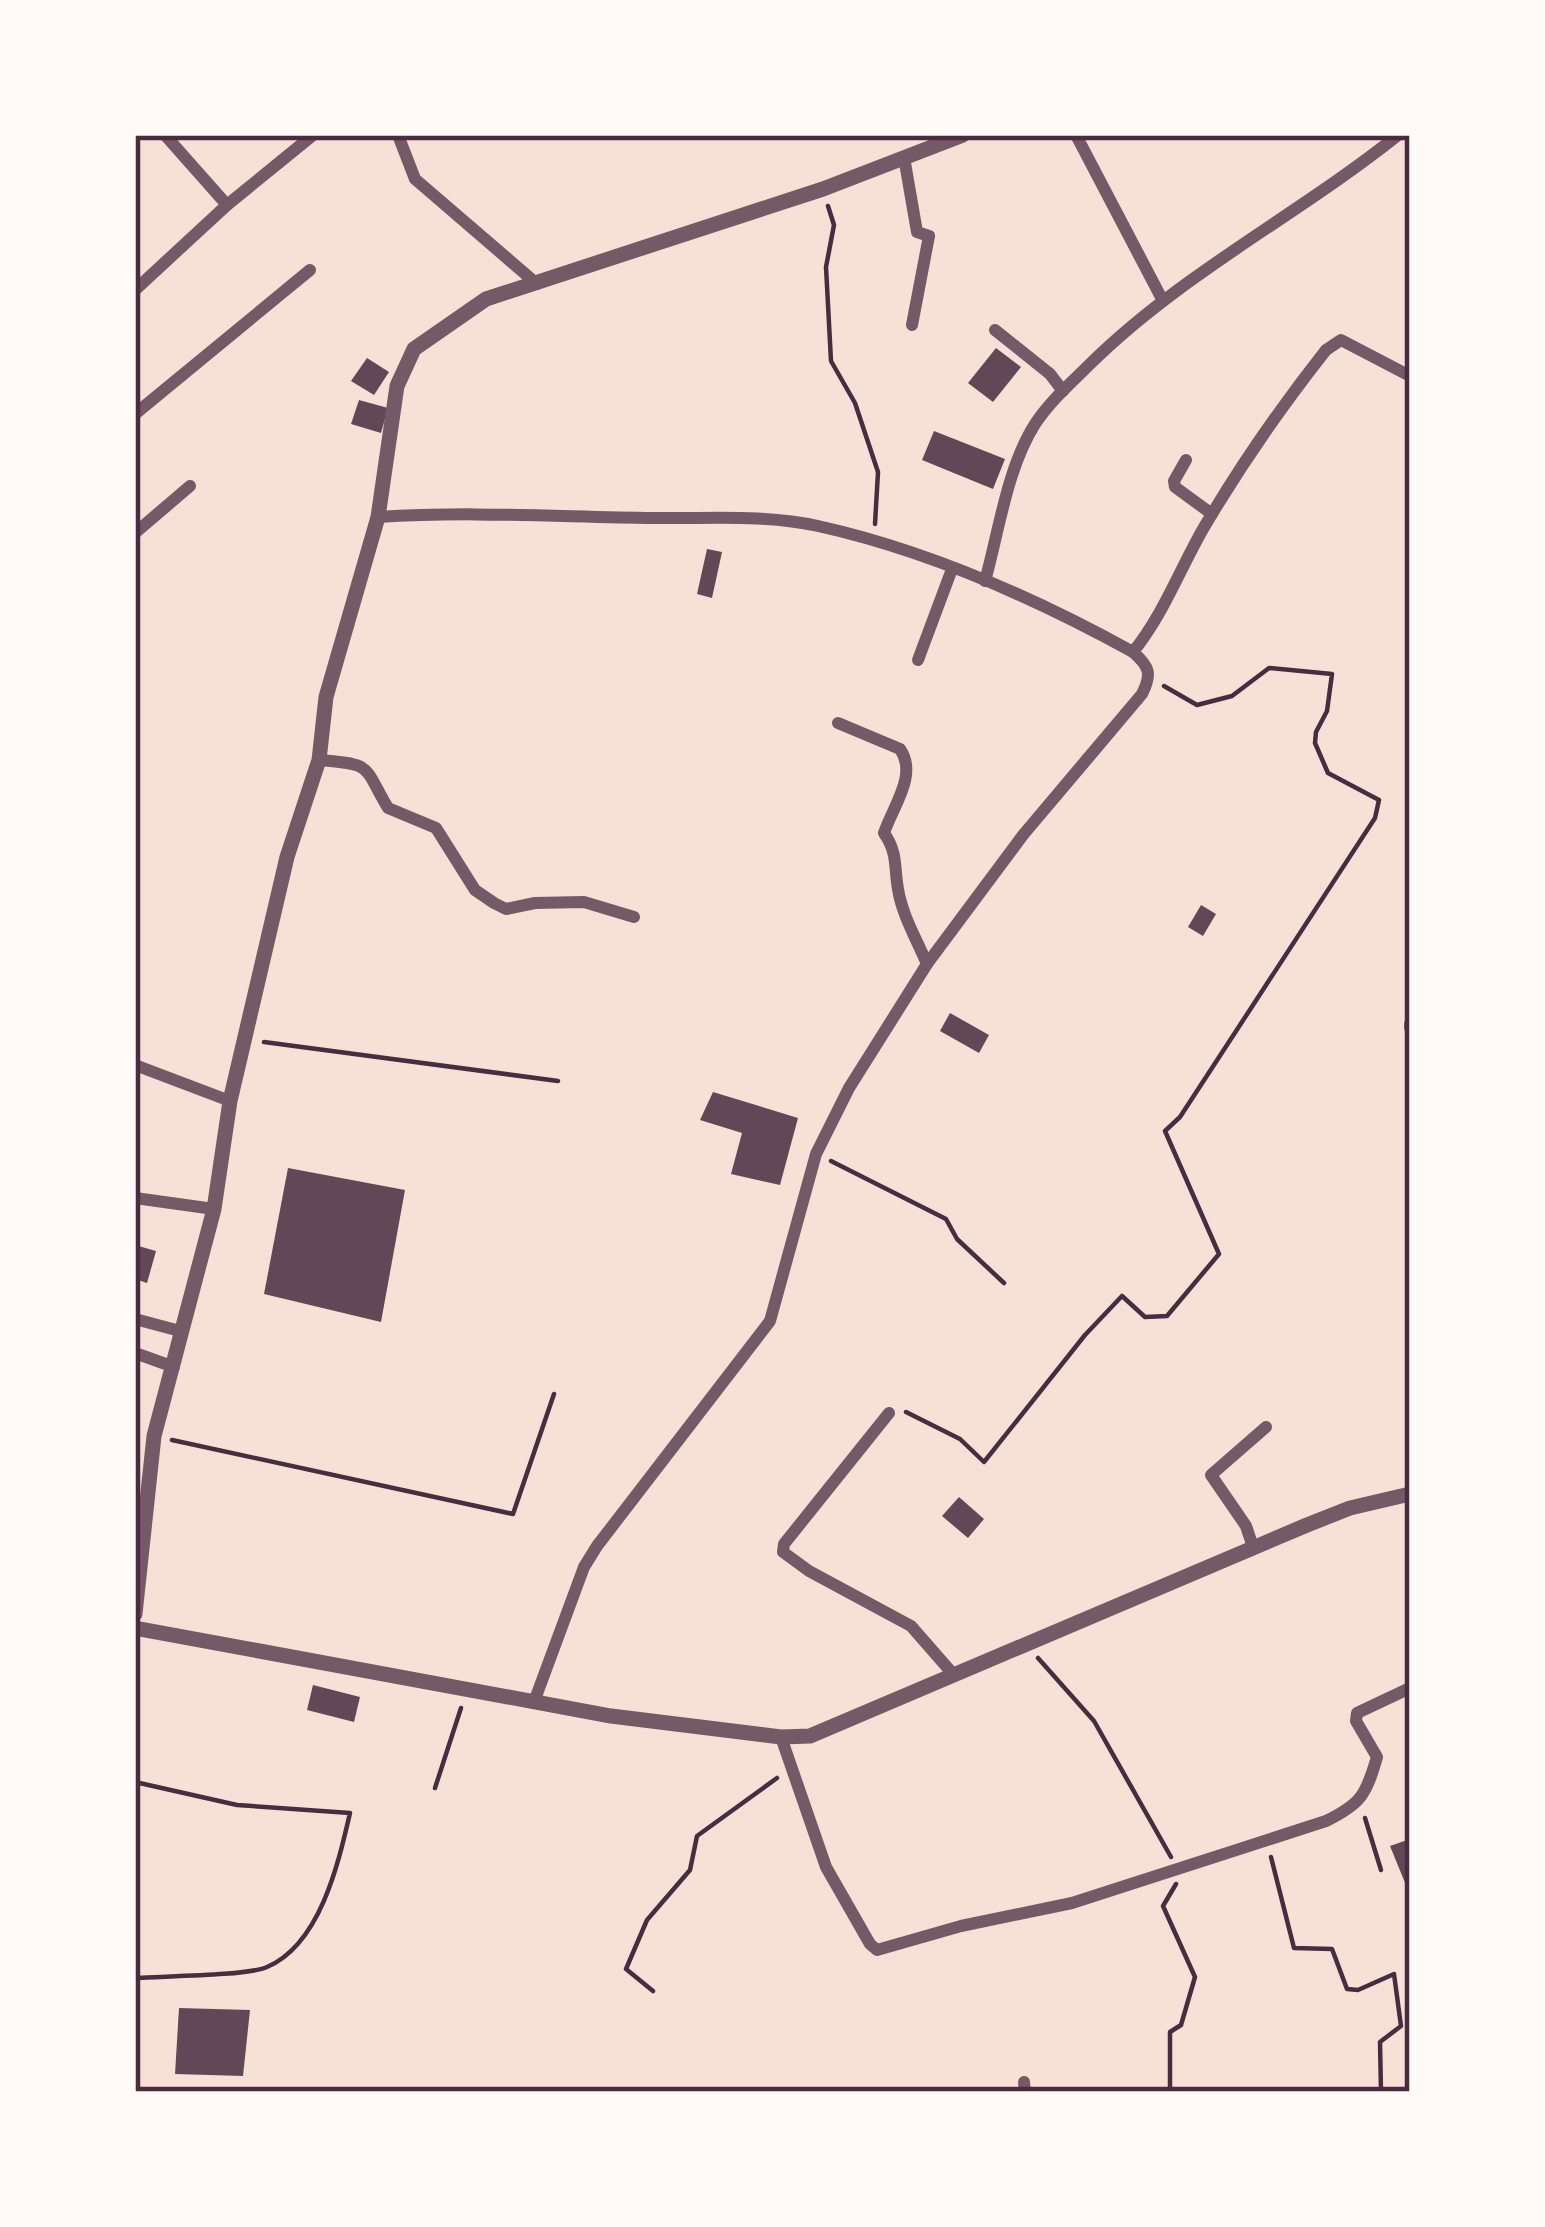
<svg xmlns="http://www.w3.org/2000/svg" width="1545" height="2227" font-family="'PT Sans',sans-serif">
	<rect width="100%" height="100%" fill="#f7e1d7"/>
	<g fill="#644757">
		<polygon points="996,348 1021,367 993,402 968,383"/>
		<polygon points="367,358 389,372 374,395 351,381"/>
		<polygon points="359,400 388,408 381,433 351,424"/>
		<polygon points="934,431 1005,459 993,489 922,460"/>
		<polygon points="707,549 722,552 712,598 697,594"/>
		<polygon points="1201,905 1216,914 1203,936 1188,927"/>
		<polygon points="950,1013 989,1035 979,1053 940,1031"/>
		<polygon points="713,1092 798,1118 780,1185 731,1174 742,1133 700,1120"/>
		<polygon points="288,1168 405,1190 381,1322 264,1294"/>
		<polygon points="135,1245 156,1251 147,1283 135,1279"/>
		<polygon points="959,1497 984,1519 968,1538 942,1516"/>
		<polygon points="313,1685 360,1697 354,1722 307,1710"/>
		<polygon points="1410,1839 1410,1895 1390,1846"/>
		<polygon points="179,2008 250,2010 243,2076 175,2074"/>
	</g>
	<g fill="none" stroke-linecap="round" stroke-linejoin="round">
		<g stroke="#4a2c40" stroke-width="4.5">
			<polyline points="828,206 834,225 826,267 831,361 855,403 878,472 875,524"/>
			<polyline points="264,1042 558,1081"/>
			<polyline points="831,1161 946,1219 957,1239 1004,1283"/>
			<polyline points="906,1412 960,1439 984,1462 1085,1335 1122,1296 1145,1317 1167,1316 1219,1254 1165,1131 1180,1117 1375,818 1379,800 1328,773 1315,743 1316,732 1327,711 1332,674 1269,668 1232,696 1197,705 1164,686"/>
			<polyline points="172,1440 513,1514 554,1394"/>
			<polyline points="1038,1658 1094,1721 1171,1857"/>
			<path d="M135 1782 237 1805 350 1813C338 1865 320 1944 267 1967 247 1976 163 1976 135 1978"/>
			<polyline points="435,1788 461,1708"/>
			<polyline points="1365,1818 1381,1870"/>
			<polyline points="1271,1857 1294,1948 1332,1949 1347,1989 1358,1990 1394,1974 1401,2026 1380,2042 1381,2092"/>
			<polyline points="653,1991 626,1969 647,1920 690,1870 697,1836 777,1778"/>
			<polyline points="1170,2092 1170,2032 1181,2025 1195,1977 1163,1906 1176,1884"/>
		</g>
		<g stroke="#755966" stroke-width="12">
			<polyline points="165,135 227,205"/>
			<polyline points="398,135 415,179 537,284"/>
			<polyline points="1076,135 1163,301"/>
			<polyline points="904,157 917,232 929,236 912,325"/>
			<polyline points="135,290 227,205 313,135"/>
			<polyline points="995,330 1050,374 1063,391"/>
			<polyline points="135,414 310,270"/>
			<polyline points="1186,460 1174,481 1175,487 1212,514"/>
			<path d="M378 517C470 511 561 517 653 518 708 519 764 514 818 526 927 550 1035 598 1133 652 1150 667 1152 674 1142 694L1023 835 927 964 849 1088 816 1154 770 1321 597 1546 584 1567 534 1702"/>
			<polyline points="135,533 190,486"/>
			<path d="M985 581C999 531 1007 468 1035 424 1050 401 1071 383 1090 364 1181 274 1298 215 1398 135"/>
			<path d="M1133 652C1163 615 1179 571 1203 529 1240 466 1281 407 1326 350L1341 340 1410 376"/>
			<polyline points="918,660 952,569"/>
			<path d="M838 723 900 749C918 775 893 806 884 833 898 853 894 867 898 889 902 915 917 940 927 964"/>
			<path d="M319 760C374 765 362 764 388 808L436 828 475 890 494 903 506 909 535 903 584 902 634 917"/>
			<polyline points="1410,1024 1410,1028"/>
			<polyline points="135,1065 230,1101"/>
			<polyline points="135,1198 214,1209"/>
			<polyline points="135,1319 180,1331"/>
			<polyline points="135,1353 174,1367"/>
			<polyline points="889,1413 784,1544 783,1552 809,1571 911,1626 953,1674"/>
			<polyline points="1253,1547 1246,1526 1211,1475 1266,1427"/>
			<path d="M781 1737 826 1867 870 1944 877 1950 961 1926 1072 1903 1326 1821C1361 1804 1366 1795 1377 1757L1356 1721 1357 1713 1410 1688"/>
			<polyline points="1024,2082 1025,2092"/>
		</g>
		<g stroke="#755966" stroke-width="15">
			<polyline points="135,1614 154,1436 214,1209 230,1101 287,857 319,760 326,697 378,517 397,386 414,349 486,299 823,189 963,135"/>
			<polyline points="135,1628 611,1716 781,1737 810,1736 1307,1525 1350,1508 1410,1494"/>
		</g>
	</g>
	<rect width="1545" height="2227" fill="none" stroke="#fffaf5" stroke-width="276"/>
	<rect x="138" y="138" width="1269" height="1951" fill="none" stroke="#4a2c40" stroke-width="4.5"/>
</svg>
